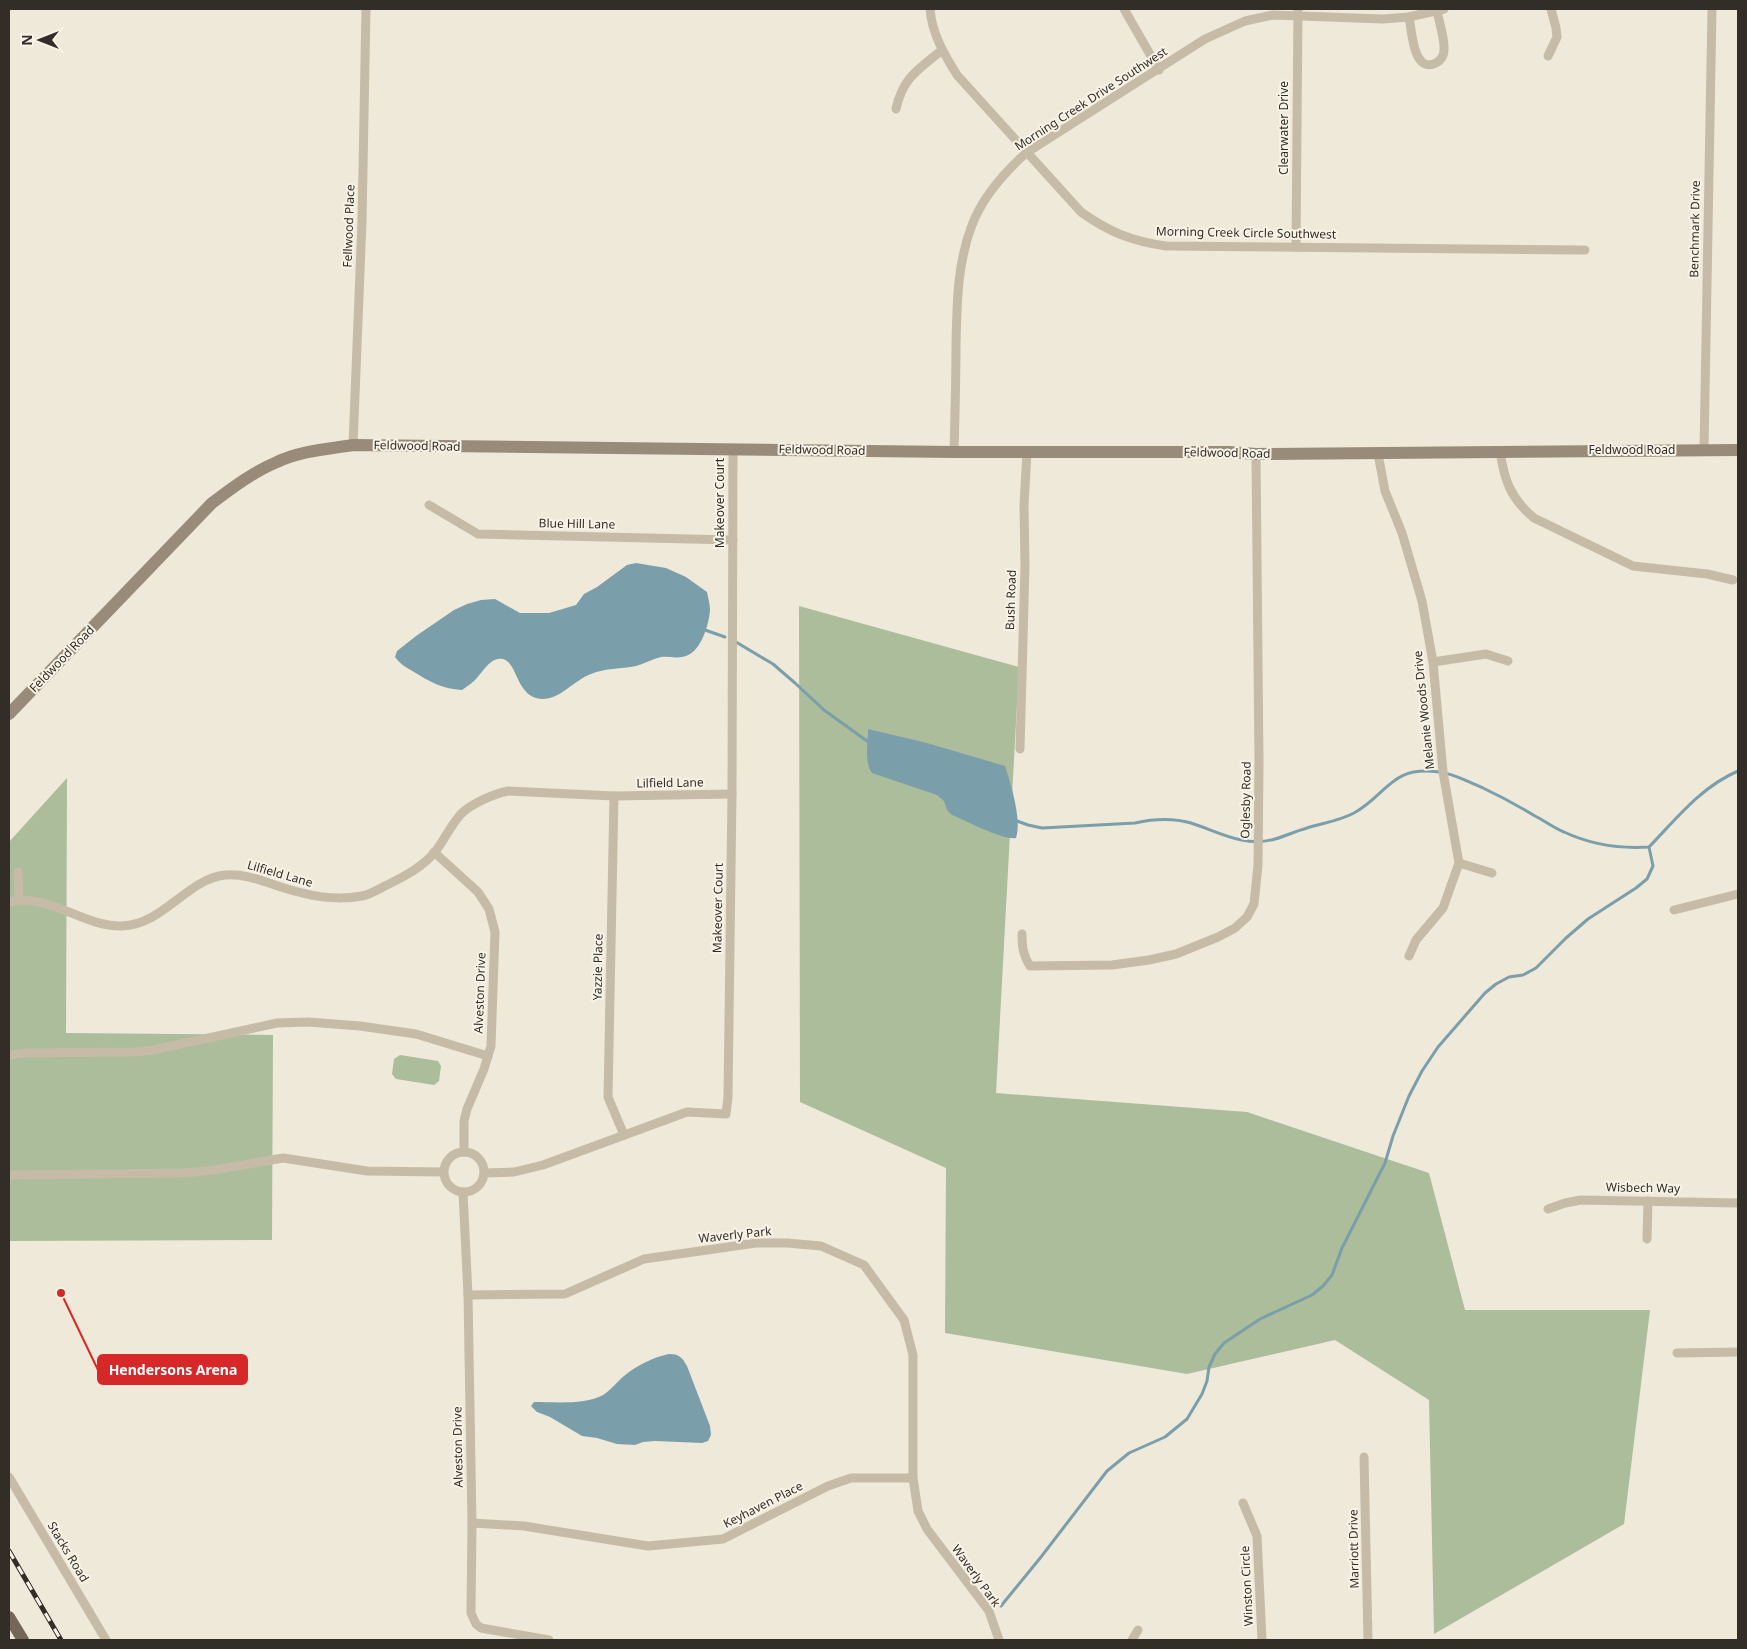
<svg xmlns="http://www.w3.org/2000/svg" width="1747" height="1649" font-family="'Noto Sans',sans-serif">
	<rect width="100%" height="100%" fill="#efe9da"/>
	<g fill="#abbd9b">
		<polygon points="799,606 1019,667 996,1093 1247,1112 1429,1173 1465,1310 1650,1310 1624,1524 1434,1634 1429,1400 1335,1340 1187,1374 945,1333 946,1168 800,1102"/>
		<polygon points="67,778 66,1033 273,1035 272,1240 9,1241 9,842"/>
		<polygon points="400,1055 438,1061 441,1066 439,1081 434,1085 396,1079 392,1074 394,1059"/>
	</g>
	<g fill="#7b9faa">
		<path d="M636 563 666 568 686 577 707 592C708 598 710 604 710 610 709 624 702 647 690 654 680 660 671 656 661 657 652 659 644 664 636 666 621 669 605 668 591 674 574 680 560 700 541 699 516 697 518 663 503 659 490 656 482 674 474 681 471 684 466 687 462 690 443 689 430 682 414 672 406 667 401 665 395 657L397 651 416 636 454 610 467 604 481 600 495 599 520 613H549L576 605 584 594 597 587 627 565Z"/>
		<path d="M868 729 927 743 1005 766C1011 784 1022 820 1016 838 1004 841 965 820 952 815L947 810 944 801 937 795 872 773C864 762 868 743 868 729Z"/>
		<path d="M669 1354C679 1354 682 1357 687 1366L710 1426 711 1435 708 1441 702 1443 655 1441 643 1442 635 1445 617 1444 597 1438 582 1436 550 1417 537 1412 531 1406 534 1402C554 1402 586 1405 603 1395 611 1390 617 1382 624 1376 636 1366 653 1357 669 1354Z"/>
	</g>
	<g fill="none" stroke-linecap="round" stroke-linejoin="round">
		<g stroke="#7b9faa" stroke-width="3">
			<polyline points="705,630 725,637"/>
			<polyline points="736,642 773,664 795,683 824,710 867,741"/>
			<path d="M1017 821 1028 825 1042 828 1135 823C1153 819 1173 818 1191 823 1219 832 1245 848 1275 839 1286 836 1296 831 1307 828 1323 823 1339 821 1354 813 1388 794 1391 765 1439 772 1453 773 1468 782 1481 787 1500 796 1517 805 1535 816 1545 821 1554 828 1564 832 1592 845 1620 849 1649 847 1677 818 1701 787 1738 771"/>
			<polyline points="1001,1606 1041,1557 1107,1471 1129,1453 1165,1437 1187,1419 1202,1394 1207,1381 1209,1367 1215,1354 1224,1343 1260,1319 1312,1295 1323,1286 1332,1275 1342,1248 1385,1163 1393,1136 1409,1096 1422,1071 1438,1047 1485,993 1496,984 1509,977 1523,975 1536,968 1566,938 1588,919 1636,888 1647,879 1653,866 1649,847"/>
		</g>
		<g stroke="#c6bba7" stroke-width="9">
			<path d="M930 9C932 34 944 54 957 75L1081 212C1109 232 1131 241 1166 246L1585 250"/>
			<polyline points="1124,9 1159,70"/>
			<path d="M1409 17C1412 31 1413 74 1436 63 1441 60 1444 55 1444 50 1445 39 1439 22 1437 11"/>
			<polyline points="1548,56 1557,37 1556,28 1551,9"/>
			<path d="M896 109C903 77 918 70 942 50"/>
			<polyline points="1296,247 1298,9"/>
			<polyline points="353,445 362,222 366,9"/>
			<polyline points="1704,450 1712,9"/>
			<path d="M1500 451C1504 480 1511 499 1534 518L1633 566 1707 574 1733 580"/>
			<path d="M954 452C955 416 956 381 956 345 957 304 957 264 972 225 983 196 1004 173 1026 153L1205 39 1245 21 1273 15 1383 19 1409 17 1444 9"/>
			<polyline points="1378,454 1385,491 1402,533 1422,601 1433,662 1443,772 1459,863 1443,908 1416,940 1409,956"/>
			<polyline points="429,505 478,534 733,540"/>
			<polyline points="1433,662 1486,654 1508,661"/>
			<polyline points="1020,749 1025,566 1024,505 1027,452"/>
			<polyline points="614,796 608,1097 624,1135"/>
			<polyline points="434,852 478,892 489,909 495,932 491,1046 484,1069 467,1109 464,1121 464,1152"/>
			<polyline points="1459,863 1492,873"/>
			<polyline points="18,872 19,900"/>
			<path d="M9 902C49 892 82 927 122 926 163 925 187 879 225 875 245 873 265 882 284 888 310 896 335 901 362 896 372 894 380 888 389 884 407 875 422 867 435 852 444 840 451 825 461 814 471 804 493 794 508 791L614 796 732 794"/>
			<polyline points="1674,910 1738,894"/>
			<path d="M1022 934C1022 947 1023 955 1030 966L1112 965 1149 960 1176 954 1218 937 1235 928 1247 917 1254 904 1258 865 1259 762 1256 454"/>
			<polyline points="9,1055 26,1053 134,1052 153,1050 277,1023 308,1022 360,1026 416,1034 488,1056"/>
			<circle cx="464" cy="1172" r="20"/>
			<polyline points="484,1173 514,1172 543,1165 687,1112 726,1114 728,1097 732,794 733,449"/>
			<polyline points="9,1175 184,1173 214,1170 283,1158 367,1171 443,1172"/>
			<polyline points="463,1192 468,1295 472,1523 471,1613 476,1624 481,1628 549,1640"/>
			<polyline points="1548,1209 1565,1203 1581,1200 1738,1203"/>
			<polyline points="1647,1239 1648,1201"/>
			<polyline points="468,1295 565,1294 644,1259 756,1243 787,1243 821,1246 864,1265 904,1320 913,1355 913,1478 918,1511 927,1529 989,1611 999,1640"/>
			<polyline points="1677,1353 1738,1352"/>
			<polyline points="1364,1457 1368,1640"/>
			<polyline points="9,1477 106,1640"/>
			<polyline points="1243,1503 1257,1536 1262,1640"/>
			<polyline points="472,1523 524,1526 648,1546 723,1539 828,1486 851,1478 913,1478"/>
			<polyline points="1132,1640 1138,1630"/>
		</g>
		<path stroke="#998b79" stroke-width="12" d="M9 714 212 503C232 488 253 472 277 462 300 451 328 449 353 445L954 452H1229L1256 454 1738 450"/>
		<polyline stroke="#746759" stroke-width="12" points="9,1617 23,1640"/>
		<defs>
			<polyline id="rail" points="9,1551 61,1640"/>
		</defs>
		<use href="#rail" stroke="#332d27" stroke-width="5"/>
		<use href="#rail" stroke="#f7f3e6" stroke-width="3" stroke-dasharray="9" stroke-linecap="butt"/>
	</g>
	<g text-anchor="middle" stroke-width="4" stroke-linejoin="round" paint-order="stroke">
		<g font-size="12" fill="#332d27" stroke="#f7f3e6">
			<text transform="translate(1091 99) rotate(-33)" y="4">Morning Creek Drive Southwest</text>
			<text transform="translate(1284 128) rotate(-90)" y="4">Clearwater Drive</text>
			<text transform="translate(349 226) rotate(-88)" y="4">Fellwood Place</text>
			<text transform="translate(1695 229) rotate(-89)" y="4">Benchmark Drive</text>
			<text transform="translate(1246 233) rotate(1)" y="4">Morning Creek Circle Southwest</text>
			<text transform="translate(417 446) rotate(1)" y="4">Feldwood Road</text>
			<text transform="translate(822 450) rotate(1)" y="4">Feldwood Road</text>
			<text x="1632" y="454">Feldwood Road</text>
			<text transform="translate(1227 453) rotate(1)" y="4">Feldwood Road</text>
			<text transform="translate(720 503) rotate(-90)" y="4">Makeover Court</text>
			<text transform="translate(577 524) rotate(1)" y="4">Blue Hill Lane</text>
			<text transform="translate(1011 600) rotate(-88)" y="4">Bush Road</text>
			<text transform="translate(62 659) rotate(-46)" y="4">Feldwood Road</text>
			<text transform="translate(1424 710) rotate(-96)" y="4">Melanie Woods Drive</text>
			<text transform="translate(670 783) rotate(-1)" y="4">Lilfield Lane</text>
			<text transform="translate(1246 800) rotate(-89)" y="4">Oglesby Road</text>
			<text transform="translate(280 874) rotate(16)" y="4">Lilfield Lane</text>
			<text transform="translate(718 908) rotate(-89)" y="4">Makeover Court</text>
			<text transform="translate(598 967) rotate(-89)" y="4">Yazzie Place</text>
			<text transform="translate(480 993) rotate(-88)" y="4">Alveston Drive</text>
			<text transform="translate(1643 1188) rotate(1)" y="4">Wisbech Way</text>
			<text transform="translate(735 1235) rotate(-6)" y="4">Waverly Park</text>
			<text transform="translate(458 1447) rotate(-91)" y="4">Alveston Drive</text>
			<text transform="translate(763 1505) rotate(-27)" y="4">Keyhaven Place</text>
			<text transform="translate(1354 1549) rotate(-91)" y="4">Marriott Drive</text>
			<text transform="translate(68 1552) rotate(59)" y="4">Stacks Road</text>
			<text transform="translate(976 1576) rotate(54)" y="4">Waverly Park</text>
			<text transform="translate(1247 1586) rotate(-93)" y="4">Winston Circle</text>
		</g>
	</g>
	<path fill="none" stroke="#d62828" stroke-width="2" d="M61 1293L98 1370"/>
	<circle fill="#d62828" stroke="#f7f3e6" stroke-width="2" cx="61" cy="1293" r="5"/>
	<rect fill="#d62828" stroke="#d62828" stroke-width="2" x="98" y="1355" width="149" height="29" rx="5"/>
	<g font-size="14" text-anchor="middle" font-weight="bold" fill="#fff">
		<text x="173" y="1375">Hendersons Arena</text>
	</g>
	<rect width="1747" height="1649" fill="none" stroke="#332d27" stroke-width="20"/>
	<g transform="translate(40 40) rotate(270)" stroke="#f7f3e6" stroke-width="4" paint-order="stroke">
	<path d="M0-4L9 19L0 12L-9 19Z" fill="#332d27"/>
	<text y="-8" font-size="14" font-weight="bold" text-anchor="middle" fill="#332d27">N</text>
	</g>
</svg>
